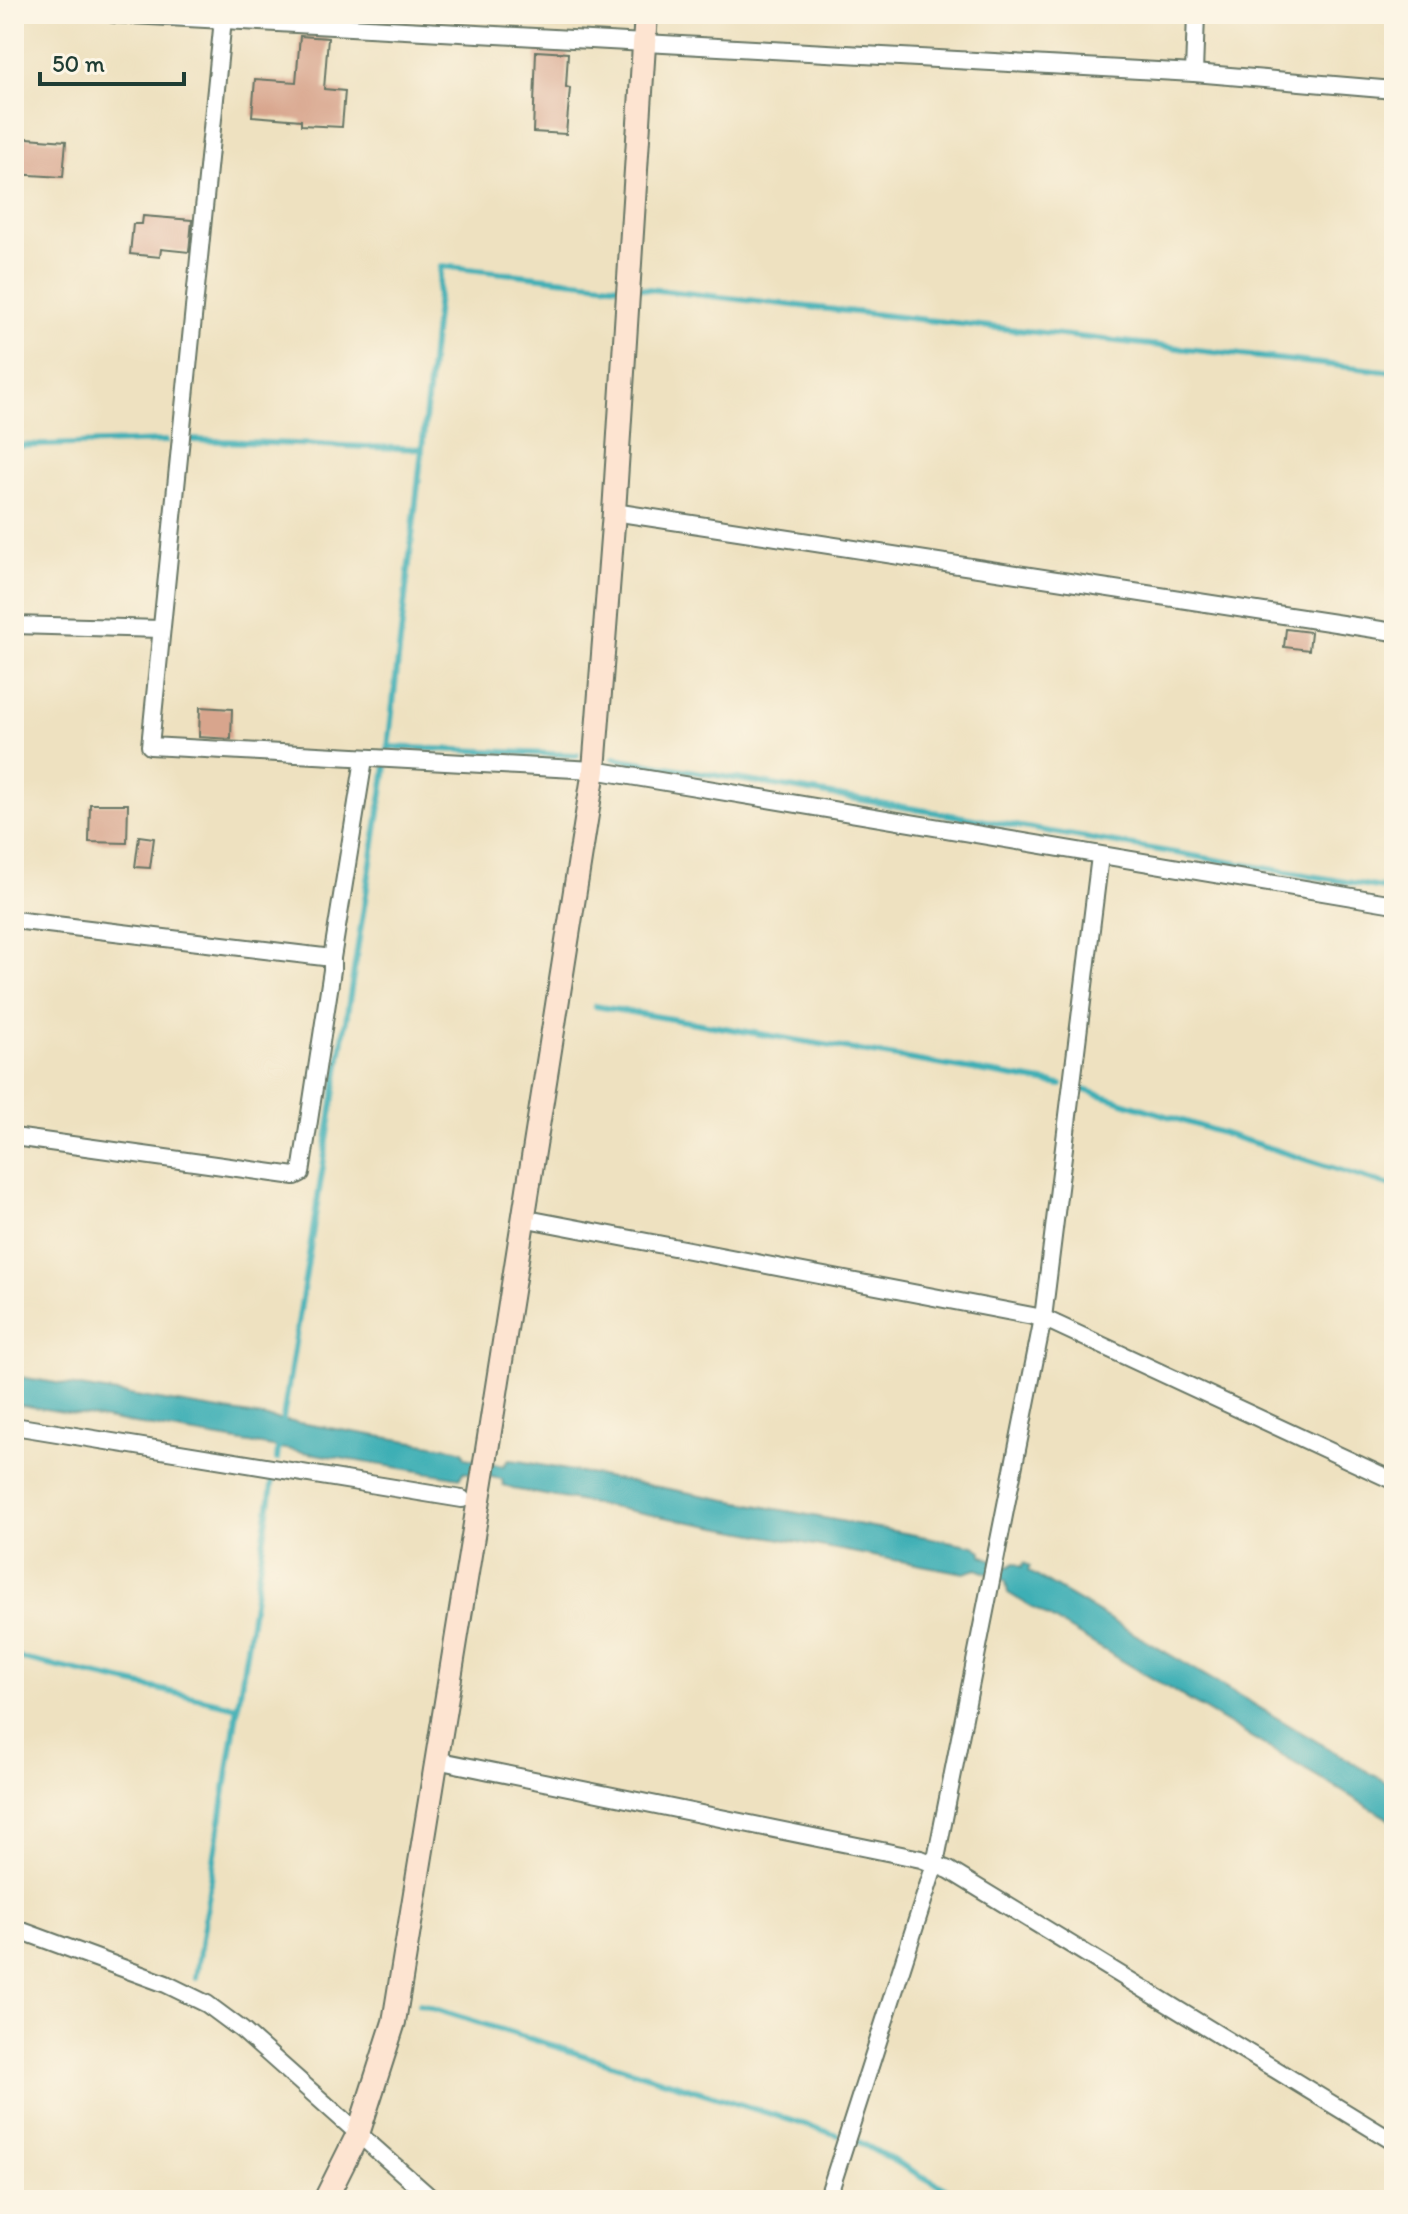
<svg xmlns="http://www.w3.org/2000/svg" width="1408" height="2214" font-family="Itim,sans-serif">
	<rect width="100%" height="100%" fill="#fcf5e5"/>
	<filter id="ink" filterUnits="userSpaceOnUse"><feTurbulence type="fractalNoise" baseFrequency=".0125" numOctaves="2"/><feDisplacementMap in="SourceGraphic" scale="16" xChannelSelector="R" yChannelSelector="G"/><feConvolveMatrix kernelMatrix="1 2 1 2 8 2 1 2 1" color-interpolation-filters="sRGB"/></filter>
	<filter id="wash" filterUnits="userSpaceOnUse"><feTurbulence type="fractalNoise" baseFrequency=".006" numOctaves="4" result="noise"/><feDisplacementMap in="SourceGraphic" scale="32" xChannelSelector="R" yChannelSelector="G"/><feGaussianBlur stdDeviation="1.8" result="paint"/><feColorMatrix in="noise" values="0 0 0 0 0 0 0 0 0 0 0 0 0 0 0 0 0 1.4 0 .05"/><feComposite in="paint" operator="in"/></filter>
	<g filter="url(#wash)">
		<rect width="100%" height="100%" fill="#eee1c0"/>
		<polygon fill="#3dafb5" stroke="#2e7674" stroke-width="2" points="14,1376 457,1449 463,1451 465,1458 503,1466 509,1460 519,1461 974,1546 982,1551 982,1555 1008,1567 1015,1563 1022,1567 1024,1563 1030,1566 1028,1571 1394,1787 1394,1822 1008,1593 1006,1581 977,1569 964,1573 513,1489 503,1485 502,1479 463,1472 460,1478 14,1404"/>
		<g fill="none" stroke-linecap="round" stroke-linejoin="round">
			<g stroke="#3dafb5" stroke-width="6">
				<polyline points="192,440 422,449 385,774 282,1425"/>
				<polyline points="14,446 166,441"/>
				<polyline points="422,449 441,266 1394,372"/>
				<polyline points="388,747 577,755"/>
				<polyline points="614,758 1394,890"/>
				<polyline points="595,1006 1061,1085"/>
				<polyline points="1081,1089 1394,1187"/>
				<polyline points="277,1459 279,1440"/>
				<polyline points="14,1657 238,1707"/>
				<polyline points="196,1977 273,1479"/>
				<polyline points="419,2004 838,2135"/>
				<polyline points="859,2142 966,2200"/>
			</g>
		</g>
		<g id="blocks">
			<g fill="#d8a58d">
				<polygon points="300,36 328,38 324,89 345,91 342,127 301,125 301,120 252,116 255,79 296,82"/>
				<polygon points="536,51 568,53 566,87 570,88 566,134 533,132"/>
				<polygon points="14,137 66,141 63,177 14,174"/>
				<polygon points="143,216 192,220 189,252 161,249 160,257 130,254 133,224 142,224"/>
				<polygon points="1286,629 1311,632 1309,650 1284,647"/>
				<polygon points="200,707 232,709 231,739 199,737"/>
				<polygon points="90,804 128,804 127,843 89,842"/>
				<polygon points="139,836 154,838 150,868 135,867"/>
			</g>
		</g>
	</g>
	<g filter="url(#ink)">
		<use href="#blocks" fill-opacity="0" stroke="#677665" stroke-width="2"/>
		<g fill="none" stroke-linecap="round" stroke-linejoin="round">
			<defs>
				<g id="street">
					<polyline points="113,14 1194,73 1394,90"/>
					<polyline points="223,19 150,746 594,770 1394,904"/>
					<polyline points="1194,73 1196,14"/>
					<polyline points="614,512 1394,632"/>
					<polyline points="14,625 161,629"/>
					<polyline points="14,920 332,958"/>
					<polyline points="14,1137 295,1176 301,1173 332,970 332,958 364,759"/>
					<polyline points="522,1218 1043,1318 1394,1481"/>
					<polyline points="14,1426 462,1499"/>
					<polyline points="436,1760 921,1859 949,1870 1394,2142"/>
					<polyline points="14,1928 166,1984 207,2004 242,2030 433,2200"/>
					<polyline points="827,2200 935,1864 1043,1318 1100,856"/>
				</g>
				<polyline id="secondary" points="325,2200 358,2134 394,2022 487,1450 594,770 614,512 646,14"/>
			</defs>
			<use href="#street" stroke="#677665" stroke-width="20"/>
			<use href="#secondary" stroke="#677665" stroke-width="26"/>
			<use href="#street" stroke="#fff" stroke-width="16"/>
			<use href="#secondary" stroke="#fde4d1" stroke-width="22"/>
		</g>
	</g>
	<rect width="1408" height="2214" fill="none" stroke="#fcf5e5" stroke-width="48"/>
	<path d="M40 72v12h144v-12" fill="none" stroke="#1f3d34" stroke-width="4"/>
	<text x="52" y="72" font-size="24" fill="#1f3d34" stroke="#fcf5e5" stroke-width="6" paint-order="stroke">50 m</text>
</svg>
